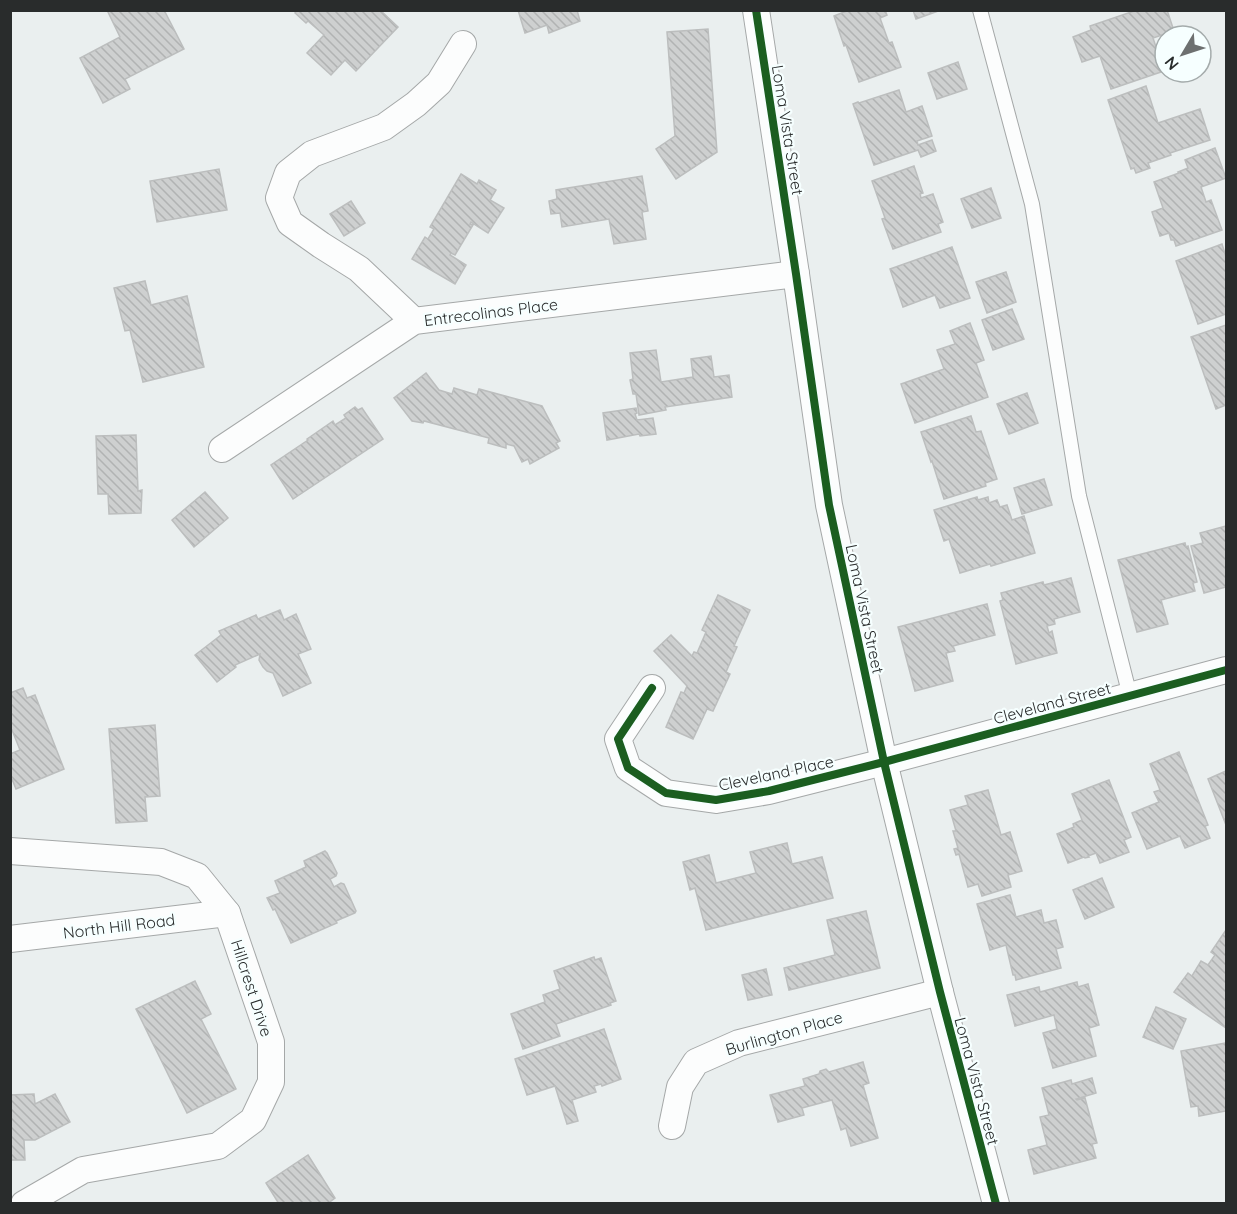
<svg xmlns="http://www.w3.org/2000/svg" width="1237" height="1214" font-family="Quicksand,sans-serif">
	<defs>
		<pattern id="building-back-hatch" width="6" height="6" patternUnits="userSpaceOnUse" patternTransform="scale(1.5)"><rect width="6" height="6" fill="#ced0d0"/><path d="M-1 5l2 2M0 0l6 6M5-1l2 2" fill="none" stroke="#b1b3b3"/></pattern>
	</defs>
	<rect width="100%" height="100%" fill="#eaefef"/>
	<g fill="url(#building-back-hatch)" stroke="#bcbebe" stroke-width="1.5">
		<polygon points="107,10 164,10 184,49 125,79 130,89 103,103 80,58 120,37"/>
		<polygon points="297,10 380,10 398,27 356,71 345,60 331,75 307,53 324,35 308,21 306,23 295,13"/>
		<polygon points="518,10 577,10 580,21 549,33 547,25 525,33"/>
		<polygon points="849,10 885,10 887,15 880,18 889,43 892,42 901,67 859,82 846,45 844,46 834,16"/>
		<polygon points="913,10 941,10 916,19"/>
		<polygon points="1137,10 1167,10 1174,31 1153,38 1164,71 1111,89 1100,56 1082,62 1073,37 1091,30 1090,26"/>
		<polygon points="708,29 717,152 676,179 656,149 675,136 667,32"/>
		<polygon points="958,62 967,89 937,99 928,73"/>
		<polygon points="1146,86 1158,123 1200,109 1210,140 1170,153 1171,155 1148,163 1150,168 1136,173 1134,168 1131,169 1108,100"/>
		<polygon points="899,90 906,112 922,106 932,136 917,141 918,145 932,140 936,151 921,157 918,150 874,165 853,104 858,102 859,103"/>
		<polygon points="1215,148 1226,178 1201,187 1206,202 1211,200 1222,230 1176,246 1174,240 1171,240 1169,233 1160,236 1152,212 1163,208 1154,182 1179,173 1178,172 1188,168 1185,160"/>
		<polygon points="914,166 923,193 920,194 921,198 933,194 943,222 938,224 941,232 893,249 882,219 885,218 872,181"/>
		<polygon points="219,169 227,210 157,222 150,181"/>
		<polygon points="461,174 477,184 479,180 496,190 490,200 504,208 488,233 471,222 470,224 473,225 455,255 451,253 450,255 466,265 455,284 412,259 425,237 428,239 434,229 430,227"/>
		<polygon points="642,176 648,211 642,212 646,239 614,244 609,219 562,227 560,213 551,214 549,201 557,199 556,190"/>
		<polygon points="991,188 1001,218 972,228 961,199"/>
		<polygon points="351,201 365,223 344,236 330,214"/>
		<polygon points="1222,244 1226,257 1226,314 1198,324 1176,261"/>
		<polygon points="952,247 970,298 940,308 935,295 903,307 890,269"/>
		<polygon points="1006,272 1016,302 987,313 976,282"/>
		<polygon points="145,281 151,305 187,296 204,367 143,382 130,330 125,331 114,288"/>
		<polygon points="1012,309 1024,339 993,350 982,320"/>
		<polygon points="970,323 984,360 976,363 988,397 915,423 901,384 944,369 937,350 955,344 950,331"/>
		<polygon points="1226,325 1226,405 1216,409 1191,337"/>
		<polygon points="656,350 661,382 693,377 691,359 711,356 714,377 729,375 732,397 665,407 666,410 639,415 636,394 633,394 630,380 633,379 630,353"/>
		<polygon points="426,373 439,390 452,394 454,388 477,395 479,389 542,406 560,441 556,443 559,448 530,464 528,459 522,462 514,446 506,444 506,448 488,443 489,438 424,421 423,423 412,421 394,398"/>
		<polygon points="1027,393 1038,423 1009,434 997,404"/>
		<polygon points="355,407 358,410 362,408 383,439 293,499 271,465 308,440 307,439 333,421 335,425 346,418 344,415"/>
		<polygon points="636,408 637,413 635,414 637,420 653,418 656,434 640,436 639,434 607,440 603,413"/>
		<polygon points="971,416 976,432 981,431 997,479 985,483 986,486 944,499 932,461 931,462 921,432"/>
		<polygon points="136,435 138,491 142,490 141,513 109,514 108,494 98,494 96,436"/>
		<polygon points="1044,479 1052,505 1022,514 1014,488"/>
		<polygon points="205,492 228,518 194,547 172,520"/>
		<polygon points="977,497 978,500 988,497 989,503 997,500 1000,507 1007,505 1012,520 1024,516 1035,553 991,566 990,564 960,573 949,539 944,541 934,510"/>
		<polygon points="1226,526 1226,587 1204,593 1191,546 1203,543 1200,533"/>
		<polygon points="1185,543 1186,547 1188,546 1197,582 1193,583 1195,591 1161,600 1168,624 1137,632 1118,560"/>
		<polygon points="1071,578 1080,612 1054,619 1055,624 1047,626 1049,633 1052,631 1057,653 1016,664 1000,601 1003,600 1001,593 1043,582 1044,585"/>
		<polygon points="718,595 750,610 734,646 737,647 726,672 730,674 713,711 707,709 693,739 666,727 681,692 684,693 687,686 654,651 671,635 692,656 694,652 697,653 706,632 702,630"/>
		<polygon points="987,604 995,635 953,646 955,651 946,653 953,681 915,691 898,627"/>
		<polygon points="280,610 284,620 296,614 311,649 298,654 311,683 283,696 273,673 267,671 263,667 259,660 260,654 235,665 236,667 217,682 195,655 221,635 219,631 256,615 258,619"/>
		<polygon points="23,688 27,698 35,695 64,769 16,789 10,774 10,754 20,750 12,730 10,731 10,693"/>
		<polygon points="155,725 160,796 145,797 147,821 116,823 109,729"/>
		<polygon points="1179,752 1208,825 1205,826 1210,838 1185,848 1180,836 1147,849 1132,813 1159,802 1154,792 1160,790 1150,764"/>
		<polygon points="1226,771 1226,825 1208,779"/>
		<polygon points="1109,780 1131,837 1124,840 1129,852 1100,863 1096,853 1088,856 1089,857 1085,858 1084,857 1068,863 1057,834 1074,827 1073,824 1082,820 1072,794"/>
		<polygon points="988,790 1001,835 1010,832 1022,871 1008,875 1011,887 982,896 978,884 968,887 959,854 956,855 954,849 958,848 953,831 956,831 950,810 968,805 965,796"/>
		<polygon points="787,843 792,864 822,857 833,898 706,930 695,888 690,890 683,862 709,855 716,883 756,873 750,852"/>
		<polygon points="325,851 327,853 337,873 336,876 330,879 334,887 341,883 344,884 356,911 355,913 336,921 337,923 291,943 275,909 273,910 267,898 280,893 275,881 306,867 304,861"/>
		<polygon points="1102,878 1114,907 1085,919 1073,890"/>
		<polygon points="1010,895 1016,917 1041,910 1044,923 1056,920 1063,947 1056,949 1061,968 1016,980 1015,975 1013,975 1006,945 990,950 977,904"/>
		<polygon points="866,911 880,968 789,990 784,968 835,955 827,920"/>
		<polygon points="1226,930 1226,1028 1174,992 1188,973 1192,976 1201,961 1208,965 1215,955 1211,952"/>
		<polygon points="594,957 595,960 601,958 616,1001 610,1003 611,1005 556,1024 560,1036 523,1049 511,1014 545,1002 543,995 560,989 554,971"/>
		<polygon points="766,969 772,995 748,1000 742,975"/>
		<polygon points="195,981 211,1014 201,1019 236,1089 187,1113 136,1009"/>
		<polygon points="1077,982 1078,987 1088,984 1099,1025 1089,1028 1096,1056 1053,1068 1043,1033 1057,1029 1054,1015 1015,1026 1007,995 1039,987 1040,992"/>
		<polygon points="1156,1007 1186,1019 1173,1049 1143,1037"/>
		<polygon points="604,1029 621,1079 602,1086 601,1084 594,1086 596,1092 572,1100 578,1121 567,1124 555,1086 527,1095 515,1059"/>
		<polygon points="1226,1043 1226,1111 1199,1116 1198,1106 1191,1107 1181,1051"/>
		<polygon points="863,1062 869,1083 863,1085 878,1138 851,1146 846,1128 841,1130 832,1100 802,1108 804,1115 778,1122 770,1095 805,1086 803,1079 819,1074 820,1071 826,1069 829,1072"/>
		<polygon points="1092,1078 1096,1093 1076,1099 1077,1100 1085,1098 1097,1143 1092,1144 1096,1158 1034,1174 1028,1150 1047,1145 1040,1117 1049,1115 1042,1088 1071,1080 1072,1084"/>
		<polygon points="34,1094 35,1104 55,1094 70,1122 35,1140 24,1140 25,1160 10,1160 10,1095"/>
		<polygon points="308,1155 335,1198 327,1204 279,1204 266,1183"/>
	</g>
	<g fill="none" stroke-linecap="round" stroke-linejoin="round">
		<defs>
			<polyline id="service" points="980,10 1032,204 1079,496 1130,696"/>
			<g id="minor">
				<polyline points="756,10 796,274 829,505 884,762 940,992 996,1204"/>
				<polyline points="414,321 359,269 321,245 290,223 279,198 288,173 312,154 384,127 416,104 439,83 463,44"/>
				<polyline points="222,449 414,321 796,274"/>
				<polyline points="652,688 618,739 628,768 666,793 716,800 769,791 884,762 1226,670"/>
				<polyline points="10,851 161,862 197,876 227,913 271,1042 271,1082 253,1120 218,1146 83,1170 24,1204"/>
				<polyline points="10,939 227,913"/>
				<polyline points="672,1126 680,1087 696,1062 739,1043 940,992"/>
			</g>
		</defs>
		<use href="#service" stroke="#a5a8a8" stroke-width="16"/>
		<use href="#minor" stroke="#a5a8a8" stroke-width="28"/>
		<use href="#service" stroke="#fcfdfd" stroke-width="14"/>
		<use href="#minor" stroke="#fcfdfd" stroke-width="26"/>
		<defs>
			<g id="cycleway">
				<polyline points="756,10 796,274 829,505 884,762 940,992 996,1204"/>
				<polyline points="652,688 618,739 628,768 666,793 716,800 769,791 884,762 1226,670"/>
			</g>
		</defs>
		<use href="#cycleway" stroke="#f6ffff" stroke-width="11"/>
		<use href="#cycleway" stroke="#1b5e20" stroke-width="8"/>
	</g>
	<g text-anchor="middle" stroke-width="4.5" stroke-linejoin="round" paint-order="stroke">
		<g font-size="16" fill="#292c2c" stroke="#f6ffff">
			<text transform="translate(788 130) rotate(81)" y="6">Loma Vista Street</text>
			<text transform="translate(491 312) rotate(-7)" y="6">Entrecolinas Place</text>
			<text transform="translate(865 609) rotate(78)" y="6">Loma Vista Street</text>
			<text transform="translate(1052 703) rotate(-15)" y="6">Cleveland Street</text>
			<text transform="translate(776 773) rotate(-12)" y="6">Cleveland Place</text>
			<text transform="translate(119 926) rotate(-7)" y="6">North Hill Road</text>
			<text transform="translate(252 988) rotate(72)" y="6">Hillcrest Drive</text>
			<text transform="translate(784 1033) rotate(-16)" y="6">Burlington Place</text>
			<text transform="translate(977 1081) rotate(75)" y="6">Loma Vista Street</text>
		</g>
	</g>
	<rect width="1237" height="1214" fill="none" stroke="#292c2c" stroke-width="24"/>
	<g transform="translate(1183 54) rotate(231)"><circle r="28" fill="#f6ffff" stroke="#a4abab" stroke-width="1.5"/>
	<path d="M0-4.5L10 22L0 15L-10 22Z" fill="#6d7070"/>
	<text y="-9" font-size="16" font-weight="bold" text-anchor="middle" fill="#292c2c">N</text>
	</g>
</svg>
